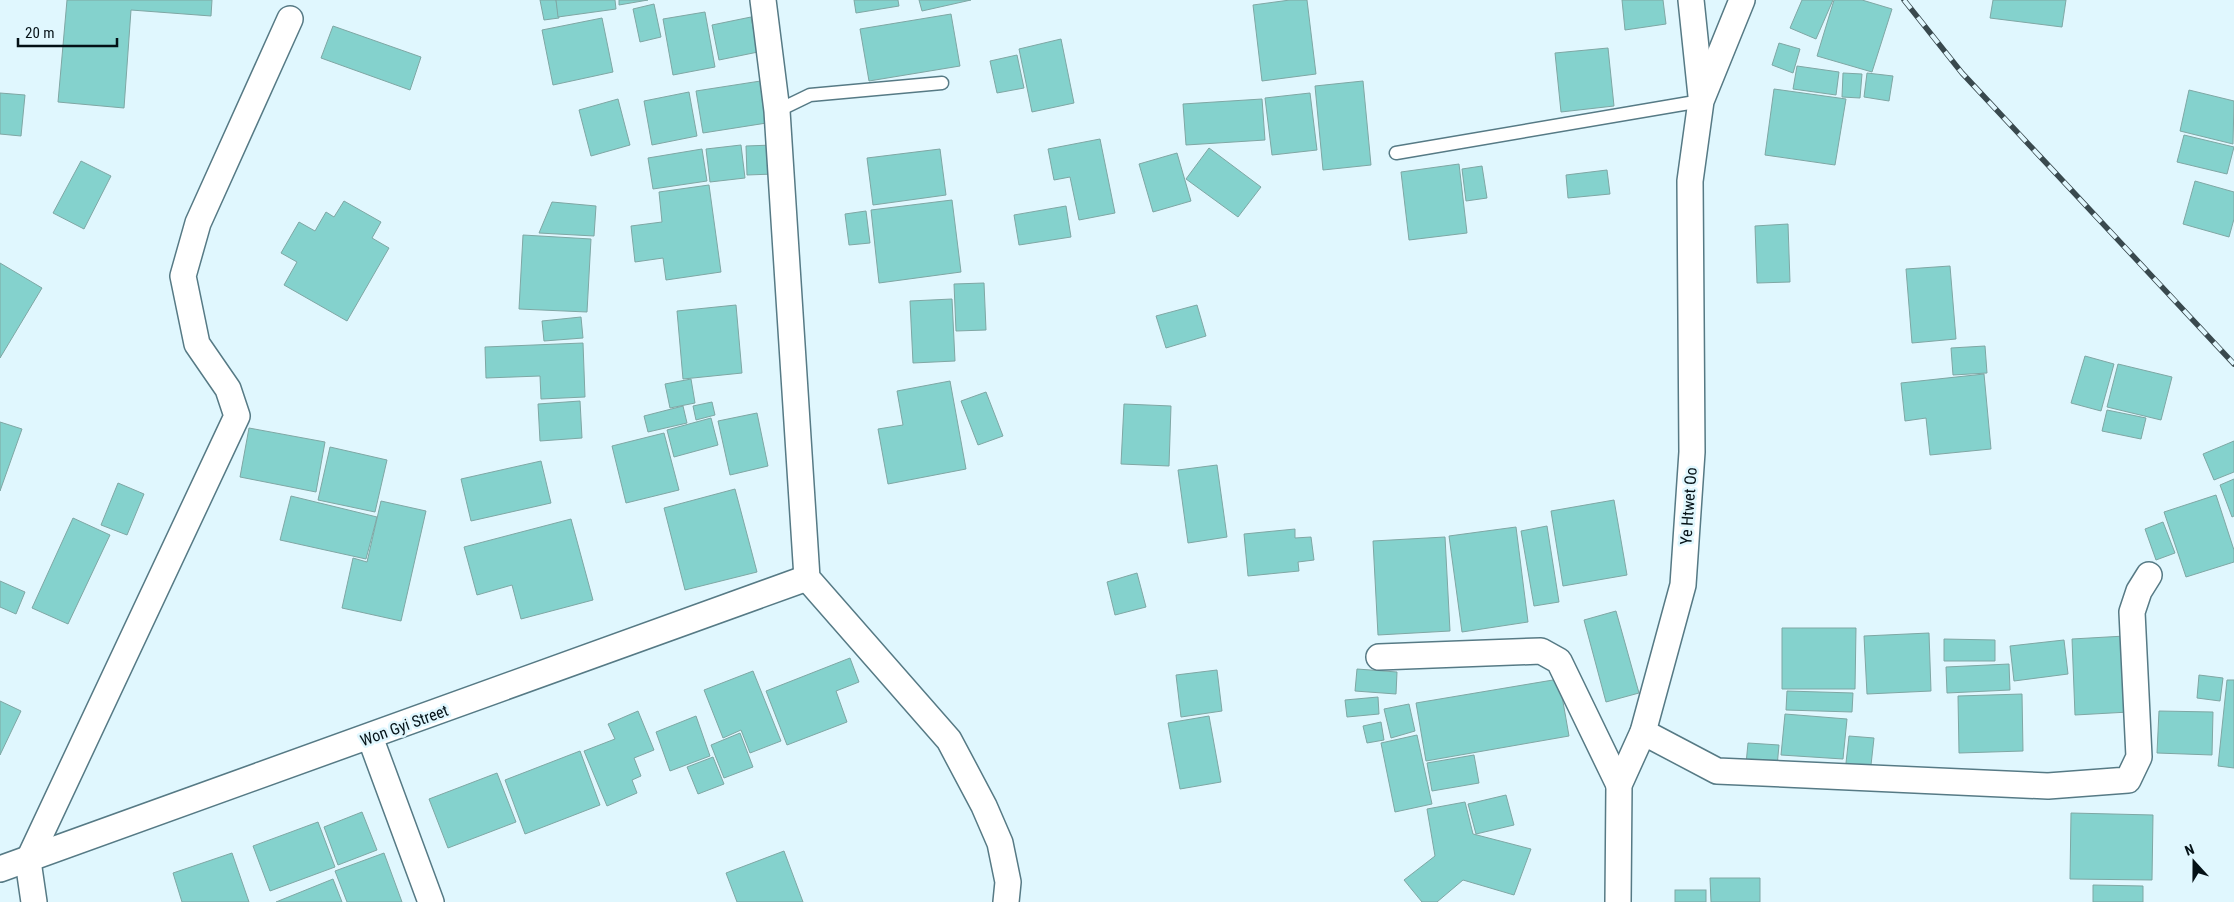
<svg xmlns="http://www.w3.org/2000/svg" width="2234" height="902" font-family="'Roboto Condensed',sans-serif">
	<rect width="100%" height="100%" fill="#e0f7fe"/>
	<g fill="#84d2cd" stroke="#7fa7a4">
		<polygon points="67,0 212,0 211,16 131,10 124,108 58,102"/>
		<polygon points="540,0 556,0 559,18 544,20"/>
		<polygon points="556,0 615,0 616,9 558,17"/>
		<polygon points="619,0 648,0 619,5"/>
		<polygon points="854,0 898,0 899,6 856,13"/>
		<polygon points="919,0 971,0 922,11"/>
		<polygon points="1290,0 1307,0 1316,74 1262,81 1253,5"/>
		<polygon points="1622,0 1663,0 1666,24 1625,30"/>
		<polygon points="1802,0 1833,0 1816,39 1790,28"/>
		<polygon points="1834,0 1862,0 1892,9 1872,72 1817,56"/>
		<polygon points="1993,0 2066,0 2062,27 1990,18"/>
		<polygon points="654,4 661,37 640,42 633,9"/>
		<polygon points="705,12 715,67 673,75 663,19"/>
		<polygon points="951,14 960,66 869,81 860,29"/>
		<polygon points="751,17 758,52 719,60 712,25"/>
		<polygon points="602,18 613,72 553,85 542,30"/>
		<polygon points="333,26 421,57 410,90 321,58"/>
		<polygon points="1061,39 1074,103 1032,112 1019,49"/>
		<polygon points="1779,43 1800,49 1793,73 1772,65"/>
		<polygon points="1608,48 1614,106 1561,112 1555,53"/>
		<polygon points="1017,55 1024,88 997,93 990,61"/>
		<polygon points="1797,66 1839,72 1836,95 1793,89"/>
		<polygon points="1843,73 1862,74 1860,98 1842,97"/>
		<polygon points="1867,73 1893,76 1889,101 1864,97"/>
		<polygon points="767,80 773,122 703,133 696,91"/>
		<polygon points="1363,81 1371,165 1323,170 1315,86"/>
		<polygon points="1774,89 1846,99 1835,165 1765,155"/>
		<polygon points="2189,90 2234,101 2233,144 2180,131"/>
		<polygon points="689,92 697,136 652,145 644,101"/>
		<polygon points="0,93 25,95 21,136 0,134"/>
		<polygon points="1310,93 1317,150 1272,155 1265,98"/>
		<polygon points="618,99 630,145 591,156 579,110"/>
		<polygon points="1262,99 1265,140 1186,145 1183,104"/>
		<polygon points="2184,135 2234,147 2227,174 2177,162"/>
		<polygon points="1100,139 1115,213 1079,220 1070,177 1054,180 1048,149"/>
		<polygon points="741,145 745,178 710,182 706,149"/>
		<polygon points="773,145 774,174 747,175 746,146"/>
		<polygon points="1209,148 1261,187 1238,217 1186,179"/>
		<polygon points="702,149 707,181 653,189 648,158"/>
		<polygon points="940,149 946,195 873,205 867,158"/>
		<polygon points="1177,153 1191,201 1153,212 1139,164"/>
		<polygon points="81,161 111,176 84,229 53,213"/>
		<polygon points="1459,164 1467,233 1409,240 1401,172"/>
		<polygon points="1482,166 1487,198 1466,201 1462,169"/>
		<polygon points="1607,170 1610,194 1568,198 1566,175"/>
		<polygon points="2195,181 2234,192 2234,219 2229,237 2183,224"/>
		<polygon points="709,185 721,272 666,280 663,258 635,262 631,226 662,222 659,192"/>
		<polygon points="952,200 961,272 879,283 871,210"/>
		<polygon points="344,201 381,222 372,238 389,248 347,321 284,285 297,262 281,253 299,222 315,231 326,212 334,217"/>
		<polygon points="552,202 596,206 594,236 539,233"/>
		<polygon points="1066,206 1071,237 1019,245 1014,215"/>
		<polygon points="866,211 870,243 849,245 845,214"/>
		<polygon points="1788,224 1790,282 1757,283 1755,226"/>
		<polygon points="523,235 591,239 587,312 519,309"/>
		<polygon points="0,263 42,288 0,358"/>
		<polygon points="1950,266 1956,339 1912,343 1906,269"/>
		<polygon points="984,283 986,330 956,331 954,284"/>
		<polygon points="952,299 955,361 913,363 910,301"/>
		<polygon points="736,305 742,373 683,379 677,311"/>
		<polygon points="1197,305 1206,336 1166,348 1156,316"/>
		<polygon points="581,317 583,338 544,341 542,321"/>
		<polygon points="583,343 585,397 541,399 540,376 486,378 485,347"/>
		<polygon points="1985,346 1987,373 1953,375 1951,348"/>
		<polygon points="2085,356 2114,364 2101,411 2071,403"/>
		<polygon points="2118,364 2172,377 2161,420 2107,407"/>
		<polygon points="1984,374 1991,449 1930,455 1926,418 1905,421 1901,383"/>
		<polygon points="691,379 695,403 670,408 665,384"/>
		<polygon points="950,381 966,469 888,484 878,429 903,425 897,391"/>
		<polygon points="986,392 1003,436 978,445 961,401"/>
		<polygon points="580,401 582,438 540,441 538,404"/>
		<polygon points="712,402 715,415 696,420 693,406"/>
		<polygon points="1124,404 1171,406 1169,466 1121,464"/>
		<polygon points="683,406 687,423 648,432 644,416"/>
		<polygon points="2107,410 2146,418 2141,439 2102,431"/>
		<polygon points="757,413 768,466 730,475 718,421"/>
		<polygon points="711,418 718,445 674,457 667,430"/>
		<polygon points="0,422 22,429 0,491"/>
		<polygon points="249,428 325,442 316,492 240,477"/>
		<polygon points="664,433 679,490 626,503 612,446"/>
		<polygon points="2234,441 2234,472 2214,480 2203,454"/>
		<polygon points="330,447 387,460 375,512 318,500"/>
		<polygon points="541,461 551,503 471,521 461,479"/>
		<polygon points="1217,465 1227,537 1188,543 1178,470"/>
		<polygon points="2234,479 2234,516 2232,517 2220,485"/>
		<polygon points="118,483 144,494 127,535 101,525"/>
		<polygon points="735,489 757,572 685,590 664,508"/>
		<polygon points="2216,495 2234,550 2234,562 2186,577 2164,512"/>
		<polygon points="291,496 377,517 366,559 280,540"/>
		<polygon points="1614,500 1627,575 1563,586 1551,511"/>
		<polygon points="381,501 426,511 401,621 342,608 353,558 367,562"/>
		<polygon points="73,518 110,535 68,624 32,608"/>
		<polygon points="571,519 593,600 521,619 512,585 477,595 464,547"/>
		<polygon points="2163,522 2175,553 2156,560 2145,529"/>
		<polygon points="1547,526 1559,602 1534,606 1521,531"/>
		<polygon points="1516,527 1528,622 1462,632 1449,536"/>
		<polygon points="1295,529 1295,538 1311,537 1314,560 1298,562 1299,571 1248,576 1244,534"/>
		<polygon points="1445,537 1450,631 1378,635 1373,541"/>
		<polygon points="1137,573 1146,607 1115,615 1107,582"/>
		<polygon points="0,581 25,592 16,614 0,607"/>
		<polygon points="1616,611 1639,693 1606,702 1584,620"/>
		<polygon points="1782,628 1856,628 1855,689 1782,689"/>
		<polygon points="1929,633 1931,691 1867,694 1864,636"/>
		<polygon points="2125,636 2129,712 2075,715 2072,639"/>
		<polygon points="1944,639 1995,640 1995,661 1944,661"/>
		<polygon points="2064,640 2068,674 2014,681 2010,646"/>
		<polygon points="850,658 859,682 836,691 847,722 787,745 766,691"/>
		<polygon points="2009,664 2010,690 1947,693 1946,667"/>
		<polygon points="1357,669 1397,672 1396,694 1355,691"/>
		<polygon points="1217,670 1222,711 1181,717 1176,675"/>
		<polygon points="753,671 781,741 750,753 741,730 723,738 704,690"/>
		<polygon points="2199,675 2223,678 2220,701 2197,698"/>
		<polygon points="1559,679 1569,736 1426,761 1416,703"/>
		<polygon points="2227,680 2234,680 2234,768 2218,766"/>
		<polygon points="1787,691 1853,693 1852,712 1786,710"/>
		<polygon points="2022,694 2023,751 1959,753 1958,696"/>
		<polygon points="1378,697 1379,714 1347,717 1345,700"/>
		<polygon points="0,701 21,711 0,755"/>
		<polygon points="1409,704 1415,731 1391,738 1384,709"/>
		<polygon points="638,711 654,750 634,758 641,776 632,780 637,793 607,806 584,751 615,739 608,724"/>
		<polygon points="2159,711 2213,712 2212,755 2157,753"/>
		<polygon points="1785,714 1847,719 1843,759 1781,755"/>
		<polygon points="696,716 710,756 670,771 656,732"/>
		<polygon points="1209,716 1221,782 1180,789 1168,723"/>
		<polygon points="1381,722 1384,740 1367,743 1363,726"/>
		<polygon points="740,733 753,767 724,778 711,745"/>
		<polygon points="1417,735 1432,804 1395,812 1381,743"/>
		<polygon points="1849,736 1874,738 1870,774 1845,772"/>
		<polygon points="1748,743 1779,745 1777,767 1746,764"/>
		<polygon points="580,751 600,805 525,834 505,780"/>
		<polygon points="1474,755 1479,783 1432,791 1427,763"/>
		<polygon points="713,757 724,784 698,794 687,767"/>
		<polygon points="497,773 516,822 448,848 429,799"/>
		<polygon points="1506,795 1514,825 1476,834 1468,804"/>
		<polygon points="1465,802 1473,834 1531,849 1514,895 1463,880 1437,902 1422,902 1404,880 1435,856 1427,809"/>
		<polygon points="362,812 377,850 338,865 324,827"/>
		<polygon points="2071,813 2153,815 2152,880 2070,879"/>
		<polygon points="318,822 335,867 270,891 253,846"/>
		<polygon points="784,851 803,902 737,902 726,873"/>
		<polygon points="232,853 249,902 182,902 173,873"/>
		<polygon points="384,853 402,902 347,902 335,871"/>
		<polygon points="1710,878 1760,878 1760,902 1711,902"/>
		<polygon points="333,879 342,902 276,902"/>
		<polygon points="2093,885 2143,886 2143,902 2093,902"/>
		<rect x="1675" y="890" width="31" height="12"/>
	</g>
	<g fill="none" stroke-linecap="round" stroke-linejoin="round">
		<defs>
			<g id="service">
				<polyline points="777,111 810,95 942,83"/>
				<polyline points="1396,153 1701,101"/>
			</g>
			<g id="minor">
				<polyline points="763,0 777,111 807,578 949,740 984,806 1000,843 1008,882 1006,902"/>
				<polyline points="1691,0 1701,96"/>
				<polyline points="1379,657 1541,651 1559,661 1619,785"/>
				<polyline points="1643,732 1717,771 2048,786 2128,780 2139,757 2132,612 2139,591 2149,575"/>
				<polyline points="370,737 431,902"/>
				<polyline points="0,869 807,578"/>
				<polyline points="34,902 28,861 237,416 228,389 197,344 183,276 198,223 290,19"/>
				<polyline points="1618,902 1619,785 1643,732 1683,585 1692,452 1690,181 1701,101 1742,0"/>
			</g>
		</defs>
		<use href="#service" stroke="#567a85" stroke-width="15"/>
		<use href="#minor" stroke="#567a85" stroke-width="28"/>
		<use href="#service" stroke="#fff" stroke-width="12"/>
		<use href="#minor" stroke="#fff" stroke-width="25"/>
		<defs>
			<polyline id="rail" points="1904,0 1962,73 2234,364"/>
		</defs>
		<use href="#rail" stroke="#39494e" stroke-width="5.5"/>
		<use href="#rail" stroke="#e0f7fe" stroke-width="4" stroke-dasharray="11" stroke-linecap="butt"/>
	</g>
	<g text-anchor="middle" stroke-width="5" stroke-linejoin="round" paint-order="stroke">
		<g font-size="16" fill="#041116" stroke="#e0f7fe">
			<text transform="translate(1688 506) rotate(-86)" y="6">Ye Htwet Oo</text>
			<text transform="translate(404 725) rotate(-20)" y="6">Won Gyi Street</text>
		</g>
	</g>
	<g transform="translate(2194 862) rotate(339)" stroke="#e0f7fe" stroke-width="4" paint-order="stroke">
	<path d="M0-4L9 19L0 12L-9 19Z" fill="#041116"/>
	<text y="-8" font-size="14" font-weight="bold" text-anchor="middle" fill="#041116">N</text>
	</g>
	<path d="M18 38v8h99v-8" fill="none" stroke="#041116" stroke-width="2.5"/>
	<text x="25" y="38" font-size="15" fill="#041116" stroke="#e0f7fe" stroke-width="4" paint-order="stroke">20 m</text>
</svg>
